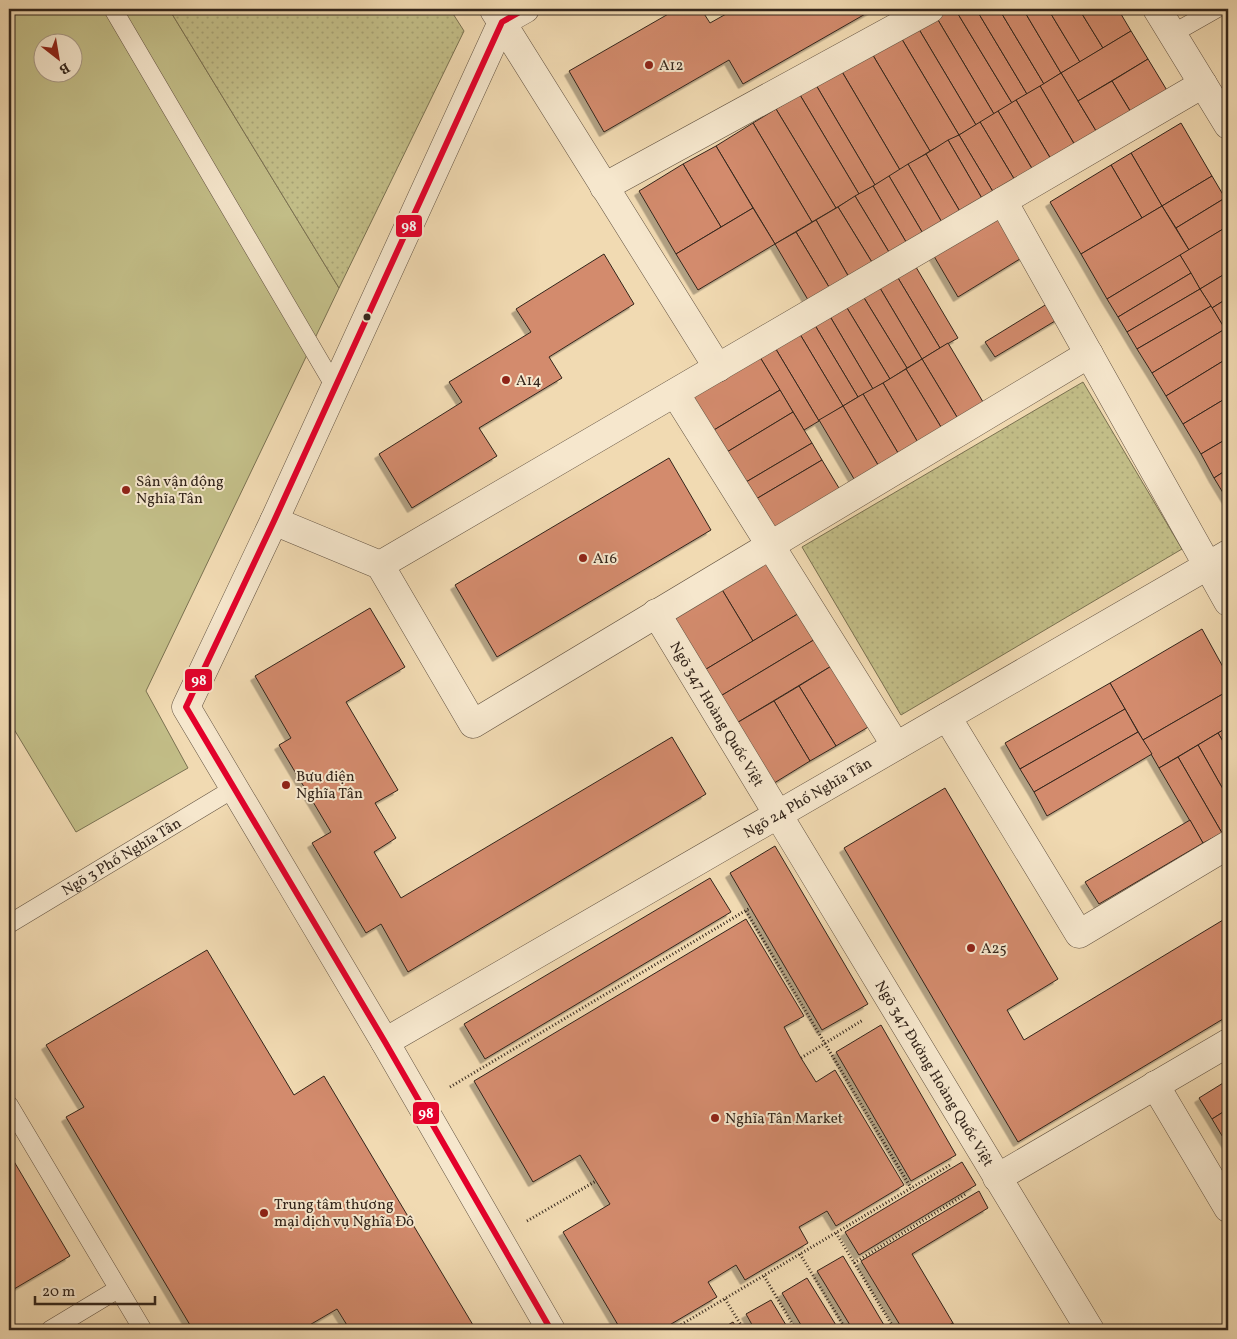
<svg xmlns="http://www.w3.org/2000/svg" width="1237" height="1339" font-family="Vollkorn,serif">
	<defs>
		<pattern id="park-dots" width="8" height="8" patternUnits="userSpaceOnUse" patternTransform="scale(1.25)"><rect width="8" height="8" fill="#c2bd87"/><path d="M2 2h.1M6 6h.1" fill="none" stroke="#a7a274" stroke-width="1.8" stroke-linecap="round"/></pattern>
		<filter id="shadow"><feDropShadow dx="-4.5" dy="4.5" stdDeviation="0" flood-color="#0004"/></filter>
	</defs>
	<rect width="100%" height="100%" fill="#f1dab2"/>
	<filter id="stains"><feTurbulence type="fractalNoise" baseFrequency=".004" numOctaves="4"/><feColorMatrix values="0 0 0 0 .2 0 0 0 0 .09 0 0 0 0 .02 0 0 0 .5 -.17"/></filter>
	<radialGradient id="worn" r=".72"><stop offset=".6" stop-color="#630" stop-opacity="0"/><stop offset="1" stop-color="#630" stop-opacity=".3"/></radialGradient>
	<path fill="#c2bd87" stroke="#7a7151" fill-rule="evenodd" d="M9 9H169L339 288 146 691 188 768 76 832 9 721ZM42 42H72V72H42Z"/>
	<g fill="url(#park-dots)" stroke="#7a7151">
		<polygon points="169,9 450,9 464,31 339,288"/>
		<polygon points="1083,382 1182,549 901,715 802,547"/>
	</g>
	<g fill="#d38b6d" stroke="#33251b" filter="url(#shadow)">
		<polygon points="677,9 701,9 710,23 735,9 874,9 743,84 729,60 604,132 569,71"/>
		<polygon points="945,9 955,9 1012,103 994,114 935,15"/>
		<polygon points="955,9 976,9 1027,94 1012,103"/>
		<polygon points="976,9 999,9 1044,84 1027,94"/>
		<polygon points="999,9 1023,9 1061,73 1044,84"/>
		<polygon points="1023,9 1048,9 1080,62 1061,73"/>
		<polygon points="1048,9 1079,9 1103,48 1080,62"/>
		<polygon points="1079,9 1118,9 1131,31 1103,48"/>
		<polygon points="935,15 994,114 976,125 917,26"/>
		<polygon points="917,26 976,125 959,135 900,36"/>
		<polygon points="1131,31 1148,59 1078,101 1061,73"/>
		<polygon points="900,36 959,135 930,151 871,52"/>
		<polygon points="871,52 930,151 900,170 841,70"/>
		<polygon points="1148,59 1171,97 1135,119 1112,81"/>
		<polygon points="841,70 900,170 875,185 816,85"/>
		<polygon points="1061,73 1101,139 1079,152 1040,86"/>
		<polygon points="1112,81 1135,119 1101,139 1078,101"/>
		<polygon points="816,85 875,185 859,194 800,95"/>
		<polygon points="1040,86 1079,152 1055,166 1016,100"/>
		<polygon points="800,95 859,194 836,208 776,109"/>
		<polygon points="1016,100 1055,166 1037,177 998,111"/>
		<polygon points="776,109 836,208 812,222 753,123"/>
		<polygon points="998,111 1037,177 1019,187 980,122"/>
		<polygon points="980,122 1019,187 998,200 959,135"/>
		<polygon points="753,123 812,222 775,244 716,146"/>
		<polygon points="1181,123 1212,176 1162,206 1131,153"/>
		<polygon points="959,135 998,200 987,207 948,140"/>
		<polygon points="948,140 987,207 965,220 926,154"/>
		<polygon points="716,146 753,208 721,227 683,164"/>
		<polygon points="1131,153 1162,206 1142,218 1111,165"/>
		<polygon points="926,154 965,220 947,231 908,164"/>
		<polygon points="683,164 721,227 676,254 639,191"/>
		<polygon points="908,164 947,231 928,242 889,176"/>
		<polygon points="1111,165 1142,218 1081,254 1050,202"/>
		<polygon points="889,176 928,242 912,252 873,186"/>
		<polygon points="1212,176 1225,198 1176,228 1162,206"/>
		<polygon points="873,186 912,252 895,262 855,196"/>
		<polygon points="855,196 895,262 878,272 838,207"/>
		<polygon points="1225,198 1228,203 1228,226 1189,250 1176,228"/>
		<polygon points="998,204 1028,254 958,297 928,246"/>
		<polygon points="1162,206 1189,250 1107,299 1081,254"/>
		<polygon points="838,207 878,272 854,286 816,220"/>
		<polygon points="753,208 775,244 698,290 676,254"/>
		<polygon points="816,220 854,286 835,297 796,232"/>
		<polygon points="1228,226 1228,272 1200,289 1180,255"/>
		<polygon points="796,232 835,297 814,310 775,244"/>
		<polygon points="604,254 634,304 549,357 562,378 479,428 497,456 412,508 379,454 462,402 449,382 531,332 516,309"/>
		<polygon points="1180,255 1191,273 1118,317 1107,299"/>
		<polygon points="910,257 958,338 940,348 892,268"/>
		<polygon points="892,268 940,348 922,359 874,278"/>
		<polygon points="1228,272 1228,298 1212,308 1200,289"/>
		<polygon points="1191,273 1200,289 1127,332 1118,317"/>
		<polygon points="874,278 922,359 907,368 858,288"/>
		<polygon points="858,288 907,368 890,379 841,298"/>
		<polygon points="1200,289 1211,306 1137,349 1127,332"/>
		<polygon points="841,298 890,379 873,389 825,308"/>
		<polygon points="1228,298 1228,330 1226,331 1212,308"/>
		<polygon points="1055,299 1065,315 995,357 985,342"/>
		<polygon points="1211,306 1225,329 1152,373 1137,349"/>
		<polygon points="825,308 873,389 858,397 810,317"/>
		<polygon points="810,317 858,397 843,406 795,326"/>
		<polygon points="795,326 843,406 819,421 771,341"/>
		<polygon points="1225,329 1228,335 1228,358 1166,396 1152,373"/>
		<polygon points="771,341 819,421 804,430 755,349"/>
		<polygon points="948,343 989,412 963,427 922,359"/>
		<polygon points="755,349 780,390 709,433 684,392"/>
		<polygon points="1228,358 1228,397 1183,424 1166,396"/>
		<polygon points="922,359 963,427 947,437 906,369"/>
		<polygon points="906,369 947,437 923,451 883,383"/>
		<polygon points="883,383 923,451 904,463 863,394"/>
		<polygon points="780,390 793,412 722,455 709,433"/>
		<polygon points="863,394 904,463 884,475 843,406"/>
		<polygon points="1228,397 1228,438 1201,454 1183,424"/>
		<polygon points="843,406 884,475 860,489 819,420"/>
		<polygon points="793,412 812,443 741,485 722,455"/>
		<polygon points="1228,438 1228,469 1214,478 1201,454"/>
		<polygon points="812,443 822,460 751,502 741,485"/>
		<polygon points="669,458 711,530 497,657 455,585"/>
		<polygon points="822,460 845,498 774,540 751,502"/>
		<polygon points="1228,469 1228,501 1214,478"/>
		<polygon points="770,559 801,612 753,641 721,588"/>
		<polygon points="721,588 753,641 703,671 671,617"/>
		<polygon points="370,608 405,667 346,702 398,790 375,803 396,838 374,852 401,898 672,737 706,794 408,972 381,924 366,933 312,843 331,832 279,745 291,738 255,676"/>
		<polygon points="801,612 817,638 719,697 703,671"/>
		<polygon points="1202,629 1228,676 1228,691 1143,740 1110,683"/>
		<polygon points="817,638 833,665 735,724 719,697"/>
		<polygon points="833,665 870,726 836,746 799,686"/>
		<polygon points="1110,683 1125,709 1020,769 1005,743"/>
		<polygon points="799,686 836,746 810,761 774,701"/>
		<polygon points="1228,691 1228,727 1159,768 1143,740"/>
		<polygon points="774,701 810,761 771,785 735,724"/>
		<polygon points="1125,709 1138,732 1034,792 1020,769"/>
		<polygon points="1228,727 1228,750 1218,733"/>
		<polygon points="1138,732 1152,754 1047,816 1034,792"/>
		<polygon points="1218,733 1228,750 1228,798 1198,745"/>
		<polygon points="1198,745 1228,798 1228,829 1222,833 1178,757"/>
		<polygon points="1178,757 1222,833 1203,843 1159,768"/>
		<polygon points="945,788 1058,979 1007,1010 1024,1040 1228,917 1228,1016 1018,1142 844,848"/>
		<polygon points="1190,820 1203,843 1099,904 1085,882"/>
		<polygon points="775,846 868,1004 822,1030 730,873"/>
		<polygon points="710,878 731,912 485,1059 464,1024"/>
		<polygon points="746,919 804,1016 784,1027 801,1058 816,1082 835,1070 904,1185 836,1226 827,1211 799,1227 808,1243 745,1280 736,1265 708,1282 717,1297 661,1330 621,1330 563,1232 610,1204 580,1155 533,1182 474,1081"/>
		<polygon points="207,950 294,1095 324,1076 476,1330 350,1330 337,1309 301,1330 193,1330 66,1117 84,1107 46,1045"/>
		<polygon points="881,1025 956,1155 911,1181 836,1052"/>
		<polygon points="1228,1080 1228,1109 1212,1119 1199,1098"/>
		<polygon points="1228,1109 1228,1143 1227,1144 1212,1119"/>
		<polygon points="9,1153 70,1256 9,1292"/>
		<polygon points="962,1162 976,1185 859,1255 845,1232"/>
		<polygon points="979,1191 988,1208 912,1254 953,1323 940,1330 903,1330 861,1261"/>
		<polygon points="843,1256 887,1330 853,1330 817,1271"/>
		<polygon points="807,1278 839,1330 804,1330 782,1293"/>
		<polygon points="771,1300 789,1330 755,1330 746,1314"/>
		<polygon points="733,1322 738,1330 719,1330"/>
		<polygon points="953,1323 957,1330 940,1330"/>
	</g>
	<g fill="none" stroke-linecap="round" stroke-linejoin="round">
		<defs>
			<g id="service">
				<polyline points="113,9 335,387"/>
				<polyline points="1172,34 1216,9"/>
				<path id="s1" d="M9 924 233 789"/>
				<polyline points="9,1105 143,1330"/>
				<polyline points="50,1330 118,1289"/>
			</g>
			<g id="minor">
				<polyline points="525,9 502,22 274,521 186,707 385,1042 551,1330"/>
				<polyline points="1157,9 1228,125"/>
				<polyline points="494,10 718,368"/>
				<polyline points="604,187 930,9"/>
				<polyline points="1003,201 1228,602"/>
				<polyline points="675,393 896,746"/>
				<polyline points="274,521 380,565 473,724 1089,354"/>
				<polyline points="380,565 1203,84"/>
				<path id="s2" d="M656 613 1090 1330"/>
				<polyline points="947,717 1079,934 1228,845"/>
				<path id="s3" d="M385 1042 1228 554"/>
				<polyline points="1155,1085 1228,1208"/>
				<polyline points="997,1178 1228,1043"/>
			</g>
		</defs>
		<use href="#service" stroke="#625241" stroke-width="19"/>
		<use href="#minor" stroke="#625241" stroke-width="29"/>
		<g stroke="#33251b" stroke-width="3" stroke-dasharray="1 2.5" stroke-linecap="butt">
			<polyline points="746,911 911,1188"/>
			<polyline points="801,1058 863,1020"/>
			<polyline points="450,1087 750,908"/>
			<polyline points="527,1221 596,1181"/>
			<polyline points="836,1233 895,1330"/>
			<polyline points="800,1254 846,1330"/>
			<polyline points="854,1263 966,1194"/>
			<polyline points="764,1276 796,1330"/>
			<polyline points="725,1299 744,1330"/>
			<polyline points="672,1330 950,1165"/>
		</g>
		<use href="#service" stroke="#f6e7cd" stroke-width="18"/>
		<use href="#minor" stroke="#f6e7cd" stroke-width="28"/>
		<defs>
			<polyline id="bus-1" points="525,9 502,22 274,521 186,707 385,1042 551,1330"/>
		</defs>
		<use href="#bus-1" stroke="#f6e7cd" stroke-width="10"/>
		<use href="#bus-1" stroke="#e4002b" stroke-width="6"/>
	</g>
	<g fill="#8f2418" stroke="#f6e7cd" stroke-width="2">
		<circle cx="649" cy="65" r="5"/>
		<circle cx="506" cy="380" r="5"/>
		<circle cx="126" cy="490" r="5"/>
		<circle cx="583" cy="558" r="5"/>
		<circle cx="286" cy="785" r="5"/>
		<circle cx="971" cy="948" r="5"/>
		<circle cx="715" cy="1118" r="5"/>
		<circle cx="264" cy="1213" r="5"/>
	</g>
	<circle fill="#33251b" stroke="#f6e7cd" stroke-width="2" cx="367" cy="317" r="4.5"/>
	<g text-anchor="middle" stroke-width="4" stroke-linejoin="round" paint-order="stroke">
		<g font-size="15" fill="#33251b" stroke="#f6e7cd" text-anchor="start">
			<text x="659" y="70">A12</text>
			<text x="516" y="385">A14</text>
			<text x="136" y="486">Sân vận động<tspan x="136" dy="17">Nghĩa Tân</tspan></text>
			<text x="593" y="563">A16</text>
			<text x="296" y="781">Bưu điện<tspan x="296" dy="17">Nghĩa Tân</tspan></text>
			<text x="981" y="953">A25</text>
			<text x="725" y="1123">Nghĩa Tân Market</text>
			<text x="274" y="1209">Trung tâm thương<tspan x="274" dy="17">mại dịch vụ Nghĩa Đô</tspan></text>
		</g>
		<g font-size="15" fill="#33251b" stroke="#f6e7cd">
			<text dy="5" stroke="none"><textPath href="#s2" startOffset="118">Ngõ 347 Hoàng Quốc Việt</textPath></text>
			<text dy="5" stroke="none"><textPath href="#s3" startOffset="488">Ngõ 24 Phố Nghĩa Tân</textPath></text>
			<text dy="5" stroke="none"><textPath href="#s1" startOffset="131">Ngõ 3 Phố Nghĩa Tân</textPath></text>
			<text dy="5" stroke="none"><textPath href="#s2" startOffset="538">Ngõ 347 Đường Hoàng Quốc Việt</textPath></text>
		</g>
	</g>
	<g stroke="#f6e7cd" stroke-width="2">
		<rect x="395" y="214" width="28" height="24" rx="5" fill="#e4002b"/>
		<rect x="184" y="668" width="29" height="24" rx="5" fill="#e4002b"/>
		<rect x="412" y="1101" width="28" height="24" rx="5" fill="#e4002b"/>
	</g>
	<g font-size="14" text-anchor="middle" font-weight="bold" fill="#fff">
		<text x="409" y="231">98</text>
		<text x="199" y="685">98</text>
		<text x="426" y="1118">98</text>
	</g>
	<rect width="1237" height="1339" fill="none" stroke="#f1dab2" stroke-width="30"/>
	<rect x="10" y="10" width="1217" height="1319" fill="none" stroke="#33251b" stroke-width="2.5"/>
	<rect x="15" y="15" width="1207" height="1309" fill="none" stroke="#33251b"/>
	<g transform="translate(58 58) rotate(149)"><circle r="24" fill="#f6e7cd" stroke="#a89986"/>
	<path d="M0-4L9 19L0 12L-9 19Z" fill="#8f2418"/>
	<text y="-8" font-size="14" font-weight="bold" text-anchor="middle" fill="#33251b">B</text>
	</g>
	<path d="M35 1296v8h120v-8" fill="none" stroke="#33251b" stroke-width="2.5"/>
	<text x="42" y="1296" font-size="15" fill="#33251b" stroke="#f6e7cd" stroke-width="4" paint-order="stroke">20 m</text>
	<rect width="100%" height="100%" filter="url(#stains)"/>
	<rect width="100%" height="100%" fill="url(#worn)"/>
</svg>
